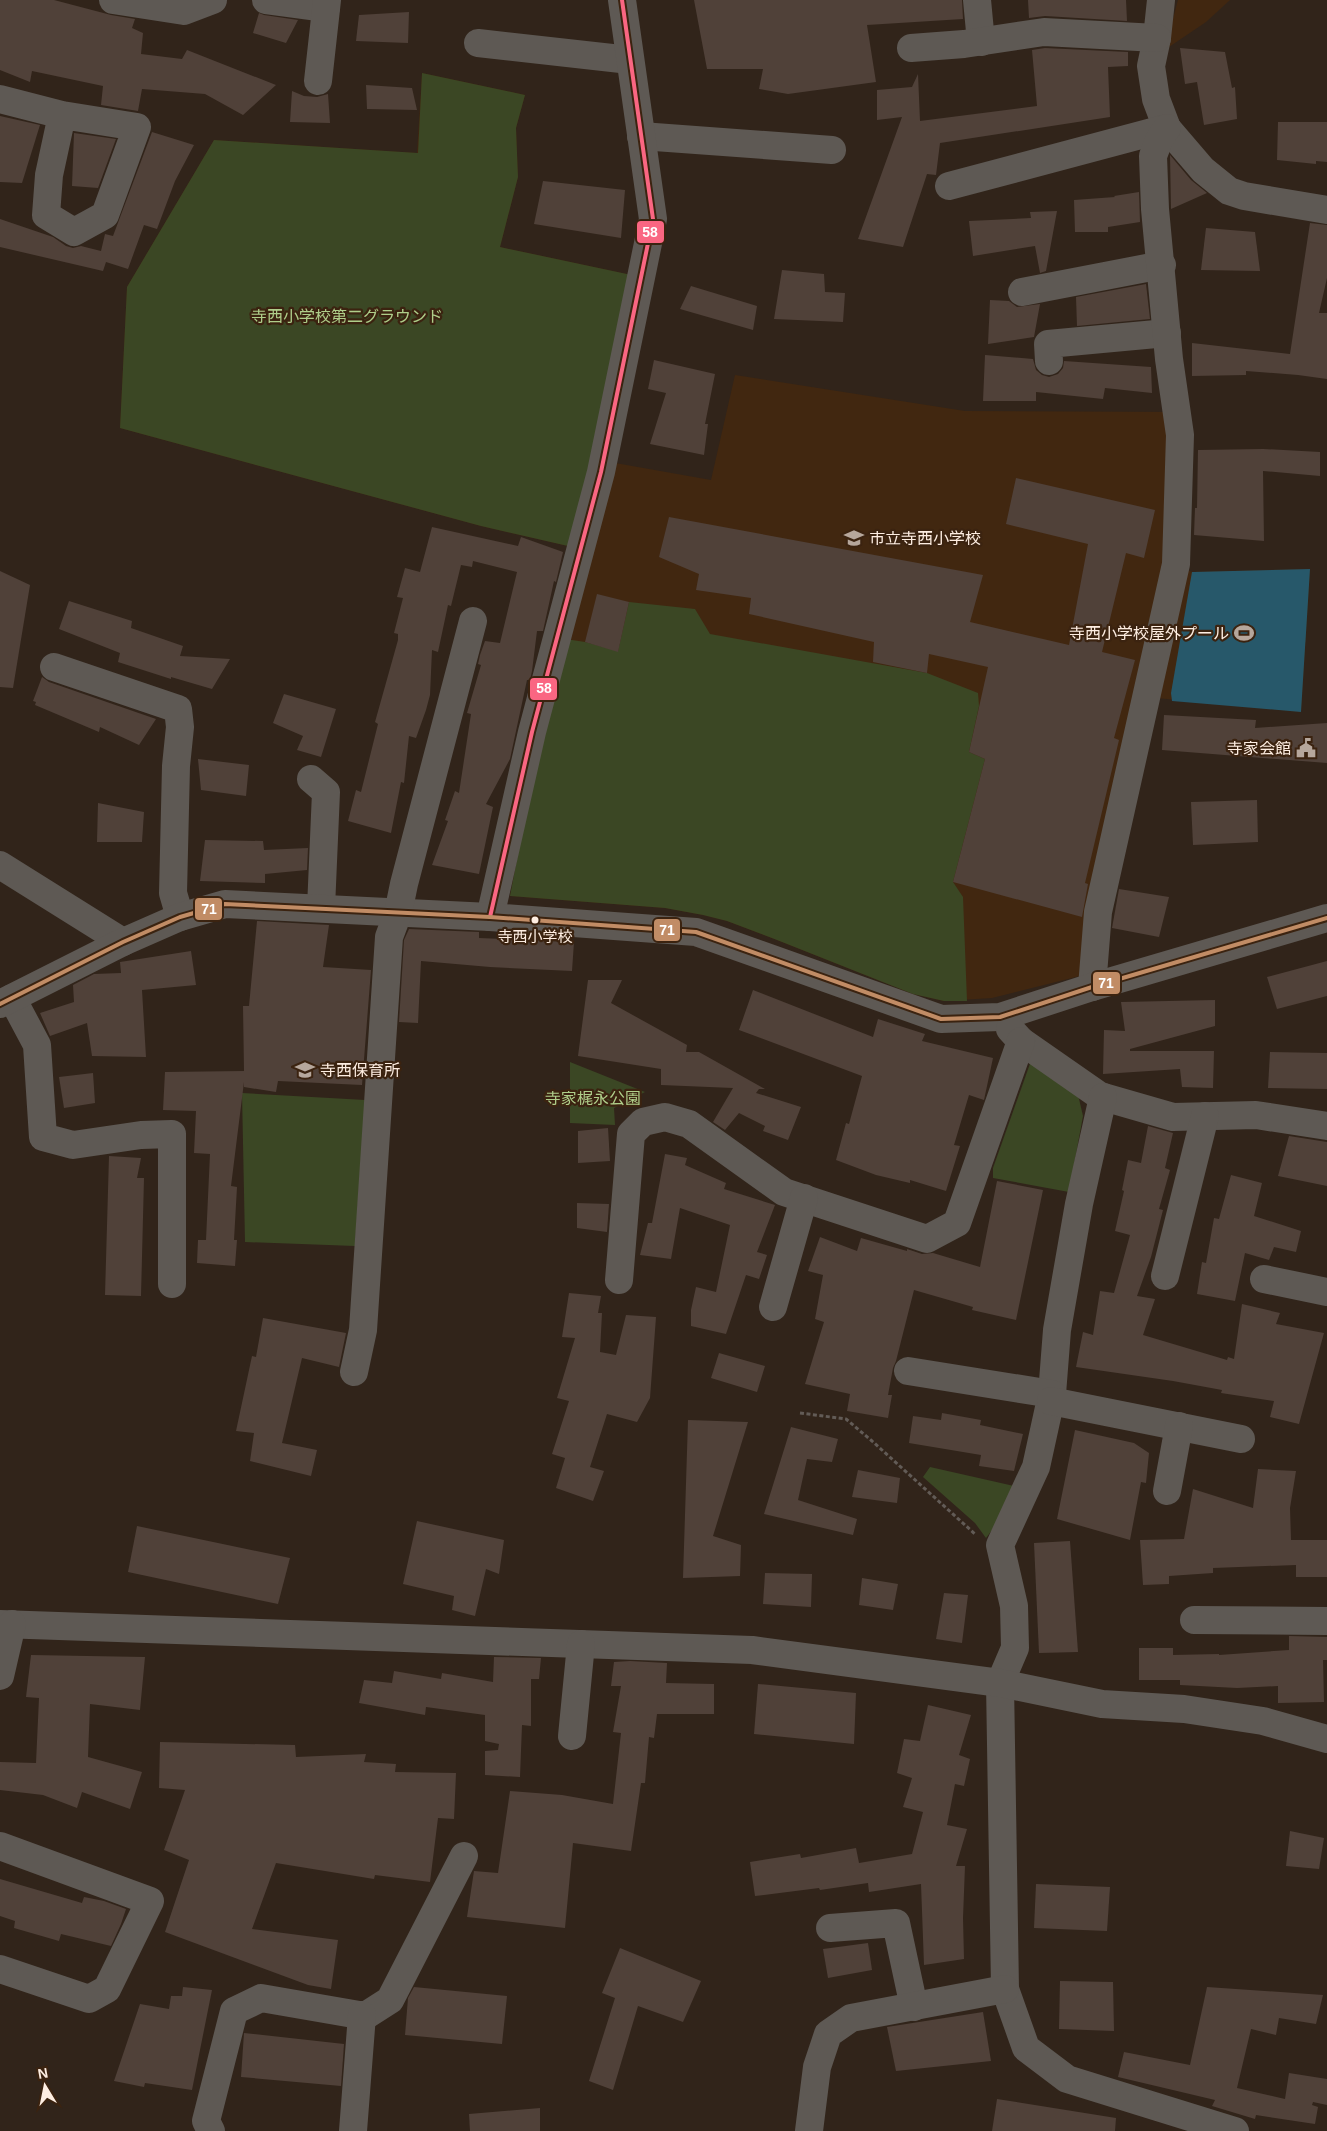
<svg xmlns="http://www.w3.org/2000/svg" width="1327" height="2131" font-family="Helvetica,'Noto Sans JP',sans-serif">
	<rect width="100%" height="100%" fill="#31241a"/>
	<g fill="#412710">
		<polygon points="1178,0 1230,0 1206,22 1169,47 1170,30"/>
		<polygon points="422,73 525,95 516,128 518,177 500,247 641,277 604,461 711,480 735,375 965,411 1176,412 1176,564 1192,572 1310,569 1301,712 1146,697 1092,973 992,998 944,1001 913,994 777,940 727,921 703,915 665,908 510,896 581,549 481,526 120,428 127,287 214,140 417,153"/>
	</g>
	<g fill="#3b4724">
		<polygon points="422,73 525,95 516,128 518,177 500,247 641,277 581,549 481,526 120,428 127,287 214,140 418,153"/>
		<polygon points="629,602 695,609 710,634 927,673 978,693 979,706 969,752 985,759 953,882 963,897 967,1001 944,1001 913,994 777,940 727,921 703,915 665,908 510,896 559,638 585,642 618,651"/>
		<polygon points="1032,1058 1076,1086 1083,1116 1069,1192 993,1178 993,1168"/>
		<polygon points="570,1062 645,1092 614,1108 615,1125 570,1123"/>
		<polygon points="242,1093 365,1100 355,1246 245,1242"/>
		<polygon points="930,1467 1014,1486 999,1521 986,1538 975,1523 923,1477"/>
	</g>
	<polygon fill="#27586a" points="1310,569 1301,712 1172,701 1171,693 1192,572"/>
	<g fill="#504139">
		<polygon points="0,0 54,0 111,15 135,19 132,28 143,33 141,54 182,59 187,50 276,85 243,115 205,94 142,89 138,111 101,105 103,86 32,71 30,82 0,70"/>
		<polygon points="694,0 962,0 963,19 867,25 876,82 788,94 759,89 763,69 707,69"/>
		<polygon points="1028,0 1126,0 1127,21 1045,16 1029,18"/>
		<polygon points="409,12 408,43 356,41 359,15"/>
		<polygon points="259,13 264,15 298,20 286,43 253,33"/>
		<polygon points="1045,48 1128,52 1128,66 1108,67 1110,117 940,143 936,175 927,174 903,247 858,239 902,117 877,120 877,90 912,87 918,74 920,121 1037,106 1032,50"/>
		<polygon points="1180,48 1225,52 1232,88 1235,87 1237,119 1204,125 1197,82 1185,84"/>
		<polygon points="366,85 412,88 417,110 367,109"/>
		<polygon points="292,91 304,96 317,97 328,94 330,123 290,122"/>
		<polygon points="0,116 40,125 22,183 0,182"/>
		<polygon points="1278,122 1327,122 1327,162 1316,161 1316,164 1277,160"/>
		<polygon points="152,132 194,145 175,181 157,229 144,225 128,269 106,262 103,271 0,247 0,219 53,237 66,246 73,248 81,246 101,251 105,234 113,236"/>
		<polygon points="74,133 116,139 98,188 72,186"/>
		<polygon points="1170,155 1191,180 1207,193 1171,209"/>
		<polygon points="543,181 625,190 621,238 534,224"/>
		<polygon points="1139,192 1140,222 1108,227 1108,232 1075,232 1074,200 1115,197 1114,196"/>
		<polygon points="1057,211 1046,271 1040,273 1035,246 973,256 969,221 1031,218 1030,212"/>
		<polygon points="1310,223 1327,225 1327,278 1319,313 1327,313 1327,379 1298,375 1246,371 1246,375 1192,376 1192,343 1290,354"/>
		<polygon points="1206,228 1255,232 1260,271 1201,270"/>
		<polygon points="782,270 824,274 825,292 845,293 843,322 774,319"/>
		<polygon points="1146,284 1150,319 1077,326 1076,297"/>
		<polygon points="691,286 757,306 753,330 680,309"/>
		<polygon points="990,300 1009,301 1017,307 1040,304 1034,337 988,344"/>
		<polygon points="985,355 1033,359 1036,370 1042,375 1049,377 1058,374 1063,368 1064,361 1151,367 1152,393 1105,388 1103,399 1036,392 1036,401 983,401"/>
		<polygon points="654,360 715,374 705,424 708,424 704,455 650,444 666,393 648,389"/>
		<polygon points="1263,449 1320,452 1320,476 1263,471 1264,541 1194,535 1195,508 1197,508 1198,450"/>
		<polygon points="1016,478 1155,510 1144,558 1126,553 1102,652 1135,660 1114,738 1119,740 1085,883 1088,884 1082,917 953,882 985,759 969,752 988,667 929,654 927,673 873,662 874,642 749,614 751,598 696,590 699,574 659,557 669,517 983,575 970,622 1069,645 1088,544 1006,524"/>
		<polygon points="432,527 518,546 521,537 563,552 556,582 554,581 543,631 537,631 532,671 530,680 527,680 510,759 486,804 493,807 479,874 432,865 448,821 445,820 455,791 459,793 471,714 467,713 481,665 478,664 480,655 485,641 500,643 517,572 473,561 472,567 461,565 451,606 448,605 438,652 432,650 430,695 426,710 416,738 409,736 404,783 401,782 391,833 348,821 356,790 361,792 378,724 375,722 398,640 398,634 394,633 403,598 397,597 405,568 420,572"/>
		<polygon points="0,571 30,585 13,688 0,687"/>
		<polygon points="597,594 629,602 618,652 585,642"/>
		<polygon points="69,601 132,621 131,628 183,646 180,656 230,659 212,689 171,677 171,679 118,662 120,653 59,629"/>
		<polygon points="42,677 49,682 156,719 139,745 100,727 99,732 35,705 36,702 33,701"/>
		<polygon points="284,694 336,709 321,757 297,750 303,736 273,723"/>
		<polygon points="1164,715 1256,720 1255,728 1327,723 1327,763 1162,750"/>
		<polygon points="198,759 249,765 246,796 201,790"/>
		<polygon points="1257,800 1258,842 1193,845 1191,802"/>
		<polygon points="98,803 144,812 142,842 97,842"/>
		<polygon points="205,840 263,841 264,850 308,848 307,870 265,874 265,883 200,881"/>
		<polygon points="1119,889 1169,897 1159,937 1112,928"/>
		<polygon points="257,921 329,925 323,967 371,970 362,1085 278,1081 276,1092 244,1087 244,1082 231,1186 237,1187 234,1240 237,1240 235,1266 197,1263 198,1240 206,1240 210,1154 194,1153 196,1111 163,1110 165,1072 244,1071 243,1006 249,1006"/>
		<polygon points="409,929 479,932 479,938 574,942 572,971 490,967 421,961 418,1023 399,1022 404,940"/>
		<polygon points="191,951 196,985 142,990 146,1057 92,1056 87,1023 50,1036 40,1013 74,1002 73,985 94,974 121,973 120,962"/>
		<polygon points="1327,961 1327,996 1277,1009 1267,977"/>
		<polygon points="588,980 622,980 611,1003 687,1045 686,1052 699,1052 765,1089 759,1089 756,1093 801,1107 788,1140 763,1131 765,1126 739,1113 725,1130 713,1122 733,1088 661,1085 661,1069 578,1056"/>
		<polygon points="753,990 873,1037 878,1019 925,1034 922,1041 993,1058 984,1100 969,1095 954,1145 960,1146 946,1191 910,1180 910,1183 876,1175 836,1160 846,1123 849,1124 862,1076 739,1030"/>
		<polygon points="1215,1000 1215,1026 1130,1049 1130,1051 1214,1051 1213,1088 1182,1087 1180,1069 1103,1074 1104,1030 1125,1031 1121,1002"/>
		<polygon points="1270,1052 1327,1053 1327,1089 1268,1088"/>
		<polygon points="93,1073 95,1103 64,1108 59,1077"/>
		<polygon points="1148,1126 1173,1133 1165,1168 1170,1170 1159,1209 1163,1210 1151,1257 1137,1296 1155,1299 1143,1335 1227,1360 1228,1357 1234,1359 1242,1304 1280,1313 1276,1324 1324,1333 1299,1424 1270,1417 1274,1401 1221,1393 1222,1390 1173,1381 1076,1367 1083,1332 1093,1335 1100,1291 1114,1293 1130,1235 1115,1231 1124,1191 1122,1190 1128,1160 1141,1163"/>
		<polygon points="608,1128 610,1161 578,1163 578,1131"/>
		<polygon points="1289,1136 1327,1142 1327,1186 1278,1176"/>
		<polygon points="665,1154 687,1158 685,1165 726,1183 724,1189 775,1205 757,1252 767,1255 759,1279 746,1275 726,1334 691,1326 691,1310 696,1287 716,1292 730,1225 680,1208 671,1259 640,1255 648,1223 652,1223"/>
		<polygon points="109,1156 141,1158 137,1178 144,1178 141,1296 105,1295"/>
		<polygon points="1231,1175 1262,1183 1254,1216 1301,1231 1296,1252 1274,1247 1269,1260 1245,1253 1235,1301 1197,1294 1202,1262 1206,1263 1214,1218 1219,1219"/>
		<polygon points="997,1181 1043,1190 1016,1320 972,1310 973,1307 914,1290 896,1361 893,1368 888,1395 892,1395 888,1418 847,1411 850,1394 805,1384 824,1322 815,1319 823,1275 808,1271 820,1237 857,1251 861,1238 907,1251 907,1249 922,1254 933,1253 980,1267"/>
		<polygon points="577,1203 609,1204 607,1232 577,1228"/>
		<polygon points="569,1293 601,1296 598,1313 602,1313 600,1352 616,1355 626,1315 656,1317 650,1398 637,1422 607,1414 590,1467 604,1471 593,1501 556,1488 565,1458 552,1454 569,1401 557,1398 575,1338 562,1337"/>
		<polygon points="263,1318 346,1333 339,1367 302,1358 282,1443 317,1450 311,1476 250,1461 254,1433 236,1431 252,1356 256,1357"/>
		<polygon points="719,1353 765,1366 757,1392 711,1378"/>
		<polygon points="942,1413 981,1420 980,1425 1023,1434 1014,1471 979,1466 981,1455 909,1443 913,1416 941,1420"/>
		<polygon points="688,1420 748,1422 713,1536 741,1545 740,1576 683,1578"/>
		<polygon points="791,1427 838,1439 832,1462 807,1459 798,1500 857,1519 853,1535 764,1514"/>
		<polygon points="1075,1430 1134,1443 1149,1453 1146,1483 1141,1482 1130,1540 1057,1519"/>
		<polygon points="1258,1469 1296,1471 1290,1508 1291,1540 1327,1540 1327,1577 1296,1577 1296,1565 1213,1568 1213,1573 1169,1576 1169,1584 1143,1585 1140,1540 1184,1539 1193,1489 1253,1508"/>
		<polygon points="858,1470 900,1478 897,1503 852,1497"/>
		<polygon points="417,1521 504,1540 499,1574 486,1569 475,1616 452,1610 454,1596 403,1584"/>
		<polygon points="137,1526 290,1558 278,1604 128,1572"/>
		<polygon points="1070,1541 1078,1652 1039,1653 1034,1543"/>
		<polygon points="765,1573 812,1574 811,1607 763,1604"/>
		<polygon points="862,1578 898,1584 893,1610 859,1605"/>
		<polygon points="944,1593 968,1595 962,1643 936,1639"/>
		<polygon points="1289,1636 1327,1637 1327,1660 1323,1660 1324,1702 1278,1703 1278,1686 1237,1688 1180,1685 1180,1680 1139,1680 1139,1648 1173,1648 1173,1655 1219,1654 1219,1655 1289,1650"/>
		<polygon points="31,1655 145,1657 140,1710 90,1704 88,1757 142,1772 130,1809 82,1792 77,1808 43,1795 0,1790 0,1762 36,1763 39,1698 26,1697"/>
		<polygon points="494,1657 541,1658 539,1679 531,1679 531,1726 522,1725 520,1777 485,1775 485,1751 498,1750 499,1744 485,1741 485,1715 426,1707 425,1715 359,1703 364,1680 392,1683 394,1671 441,1679 442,1673 493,1682"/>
		<polygon points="630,1661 667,1663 666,1683 714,1684 714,1714 657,1714 654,1738 649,1737 645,1783 641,1783 631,1851 573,1843 565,1928 467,1917 474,1871 498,1873 510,1791 562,1795 613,1804 621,1733 613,1732 621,1686 611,1686 614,1662"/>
		<polygon points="758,1684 856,1693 854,1744 754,1734"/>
		<polygon points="928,1705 971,1715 959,1755 970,1759 964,1786 955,1784 947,1825 967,1829 956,1866 965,1866 963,1918 964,1959 924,1965 921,1884 869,1892 868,1883 820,1890 819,1888 755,1896 750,1862 800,1854 801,1858 856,1848 859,1863 912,1854 923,1812 903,1807 912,1778 897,1773 904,1739 920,1741"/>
		<polygon points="160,1742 295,1745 296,1757 366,1754 364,1762 396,1764 395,1772 456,1773 454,1819 438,1818 430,1882 375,1875 374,1879 276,1863 252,1929 338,1940 331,1989 308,1985 165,1932 189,1860 164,1850 185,1790 159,1788"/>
		<polygon points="1290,1831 1324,1838 1319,1869 1286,1866"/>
		<polygon points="0,1879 82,1903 84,1897 104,1901 126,1909 121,1924 111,1946 61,1934 59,1941 14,1928 15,1921 0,1916"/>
		<polygon points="1036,1884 1110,1887 1107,1931 1034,1928"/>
		<polygon points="868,1943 872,1970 828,1978 823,1949"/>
		<polygon points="620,1948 701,1981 683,2022 638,2006 613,2090 589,2081 615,1998 602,1993"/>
		<polygon points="1060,1981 1113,1982 1114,2031 1059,2029"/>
		<polygon points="183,1987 212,1990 192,2090 145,2083 144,2087 114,2081 140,2004 169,2009 171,1996 182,1996"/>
		<polygon points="414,1987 507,1996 502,2044 405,2035 408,1998"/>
		<polygon points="1207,1987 1323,1995 1316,2024 1279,2018 1276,2035 1251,2029 1237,2088 1285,2099 1289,2073 1327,2079 1327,2105 1313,2102 1312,2105 1318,2107 1315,2124 1256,2115 1255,2119 1212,2106 1215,2100 1118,2077 1124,2052 1190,2065"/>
		<polygon points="983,2012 991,2061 896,2071 887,2027"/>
		<polygon points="244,2033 344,2044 341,2086 241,2077"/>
		<polygon points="997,2099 1116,2118 1115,2131 992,2131"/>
		<polygon points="540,2108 540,2131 470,2131 469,2114"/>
	</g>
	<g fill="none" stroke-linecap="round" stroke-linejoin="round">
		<polyline stroke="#625b56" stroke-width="3" stroke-dasharray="4 2.5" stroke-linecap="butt" points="800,1413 846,1419 872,1441 975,1534"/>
		<g stroke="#5e5954" stroke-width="28">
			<polyline points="113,0 184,11 213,0"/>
			<polyline points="266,0 326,8"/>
			<polyline points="977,0 981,42"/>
			<polyline points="1161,0 1157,38 1151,66 1156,99 1167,128 1203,170 1229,191 1244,196 1327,210"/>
			<polyline points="478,43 630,60"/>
			<polyline points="911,48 964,44 1044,32 1157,38"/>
			<polyline points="318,81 327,0"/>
			<polyline points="0,99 62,115 137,127 105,215 74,232 46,215 49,175 62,115"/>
			<polyline points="641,136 832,150"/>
			<polyline points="949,186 1167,128"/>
			<polyline points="1022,292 1162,265"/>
			<polyline points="1049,361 1048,344 1167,333"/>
			<polyline points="54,667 178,709 180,727 176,766 173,893 180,917"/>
			<polyline points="311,779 326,792 321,908"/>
			<polyline points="0,865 123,942"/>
			<polyline points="490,917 532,732 601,472 653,219 622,0"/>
			<polyline points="1092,987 1098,912 1176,564 1180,435 1169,359 1155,209 1153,156 1159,140 1167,128"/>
			<polyline points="12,998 37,1045 43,1137 73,1145 141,1135 172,1134 172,1284"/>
			<polyline points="0,1004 123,942 180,917 225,904 490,917 696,932 941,1019 1000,1017 1092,987 1327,918"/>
			<polyline points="1010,1029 1021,1041 1100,1096 1173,1117 1256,1115 1327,1126"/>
			<polyline points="1103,1097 1079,1204 1057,1330 1052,1394 1036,1467 1000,1545 1014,1606 1015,1648 1000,1683 1005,1989 1026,2048 1067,2079 1235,2131"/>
			<polyline points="1165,1276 1205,1116"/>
			<polyline points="1264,1279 1327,1292"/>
			<polyline points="619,1280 631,1134 643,1122 665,1117 689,1124 784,1192 927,1239 957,1223 1021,1041"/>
			<polyline points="773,1307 804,1198"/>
			<polyline points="908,1371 1052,1394"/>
			<polyline points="354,1372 363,1330 389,937 398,913 404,884 473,621"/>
			<polyline points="1051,1401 1241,1439"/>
			<polyline points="1167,1491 1179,1426"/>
			<polyline points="1194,1620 1327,1621"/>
			<polyline points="0,1624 752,1650 1000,1683 1102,1704 1184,1709 1263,1721 1327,1739"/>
			<polyline points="0,1676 12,1624"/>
			<polyline points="572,1736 581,1644"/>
			<polyline points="0,1846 150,1901 107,1989 89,1999 0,1969"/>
			<polyline points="830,1928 896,1923 914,2007"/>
			<polyline points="211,2131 206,2121 234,2011 261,1998 365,2016 390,2000 464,1856"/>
			<polyline points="353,2131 362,2015"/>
			<polyline points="809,2131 817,2067 828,2034 851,2018 1005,1989"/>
		</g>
		<defs>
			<polyline id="bus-1" points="490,917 532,732 601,472 653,219 622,0"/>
			<polyline id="bus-2" points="0,1004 123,942 180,917 225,904 490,917 696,932 941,1019 1000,1017 1092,987 1327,918"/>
		</defs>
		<use href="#bus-1" stroke="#3b2310" stroke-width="8"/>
		<use href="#bus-2" stroke="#3b2310" stroke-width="8"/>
		<use href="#bus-1" stroke="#fa6682" stroke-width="4"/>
		<use href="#bus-2" stroke="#c18c65" stroke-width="4"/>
	</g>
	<defs>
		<symbol id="school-bare" viewBox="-9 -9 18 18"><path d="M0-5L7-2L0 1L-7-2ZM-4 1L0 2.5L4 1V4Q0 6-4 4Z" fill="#b6a79c" stroke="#3b2310" stroke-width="2.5" paint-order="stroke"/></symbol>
		<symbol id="stadium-bare" viewBox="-9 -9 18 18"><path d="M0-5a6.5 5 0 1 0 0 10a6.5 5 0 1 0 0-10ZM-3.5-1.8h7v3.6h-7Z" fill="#b6a79c" stroke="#3b2310" stroke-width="2.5" paint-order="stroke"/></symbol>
		<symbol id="civic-bare" viewBox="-9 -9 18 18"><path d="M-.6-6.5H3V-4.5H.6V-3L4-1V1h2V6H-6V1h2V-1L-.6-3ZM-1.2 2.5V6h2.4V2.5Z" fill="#b6a79c" stroke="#3b2310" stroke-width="2.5" paint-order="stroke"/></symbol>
	</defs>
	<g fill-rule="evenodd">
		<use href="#school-bare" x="840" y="524" width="28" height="28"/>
		<use href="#stadium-bare" x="1230" y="619" width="28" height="28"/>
		<use href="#civic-bare" x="1292" y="734" width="28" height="28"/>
		<use href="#school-bare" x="291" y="1056" width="28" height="28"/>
	</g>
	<circle fill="#feeee2" stroke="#3b2310" stroke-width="2" cx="535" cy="920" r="4.5"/>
	<g text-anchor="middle" stroke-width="4.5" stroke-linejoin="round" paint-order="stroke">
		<g font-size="15" fill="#feeee2" stroke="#3b2310">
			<text x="535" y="942">寺西小学校</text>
		</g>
		<g font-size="16" fill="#afce8a" stroke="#3b2310">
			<text x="347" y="322">寺西小学校第二グラウンド</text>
			<text x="593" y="1104">寺家梶永公園</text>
		</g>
		<g font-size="16" fill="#feeee2" stroke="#3b2310" text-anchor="start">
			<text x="869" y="544">市立寺西小学校</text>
			<text x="1229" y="639" text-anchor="end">寺西小学校屋外プール</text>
			<text x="1291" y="754" text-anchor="end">寺家会館</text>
			<text x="320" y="1076">寺西保育所</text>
		</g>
	</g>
	<g stroke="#3b2310" stroke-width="2">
		<rect x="636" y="220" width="29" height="24" rx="5" fill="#fa6682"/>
		<rect x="529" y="677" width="29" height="24" rx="5" fill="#fa6682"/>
		<rect x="194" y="897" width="29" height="24" rx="5" fill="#c18c65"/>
		<rect x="653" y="918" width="28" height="24" rx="5" fill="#c18c65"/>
		<rect x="1092" y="971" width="29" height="24" rx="5" fill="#c18c65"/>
	</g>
	<g font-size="14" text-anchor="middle" font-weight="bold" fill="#fff">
		<text x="650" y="237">58</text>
		<text x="544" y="693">58</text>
		<text x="209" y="914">71</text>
		<text x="667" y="935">71</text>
		<text x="1106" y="988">71</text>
	</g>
	<g transform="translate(45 2086) rotate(350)" stroke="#3b2310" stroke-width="4" paint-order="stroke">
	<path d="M0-4L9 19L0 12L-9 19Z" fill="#feeee2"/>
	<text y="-8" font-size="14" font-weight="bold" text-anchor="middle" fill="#feeee2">N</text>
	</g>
</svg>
